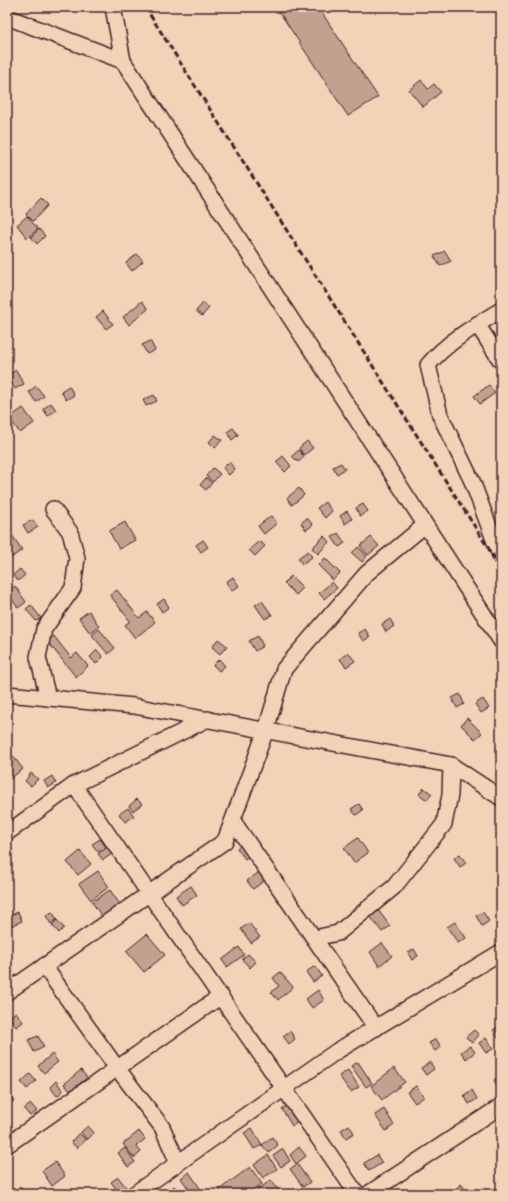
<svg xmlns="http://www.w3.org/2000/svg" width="508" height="1201" font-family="Caveat,sans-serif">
	<rect width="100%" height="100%" fill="#f1d3b7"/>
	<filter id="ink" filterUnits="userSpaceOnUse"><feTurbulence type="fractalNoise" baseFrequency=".025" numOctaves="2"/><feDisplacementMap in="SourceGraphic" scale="8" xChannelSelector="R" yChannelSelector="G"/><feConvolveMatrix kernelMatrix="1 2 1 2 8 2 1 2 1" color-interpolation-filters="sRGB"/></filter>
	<g filter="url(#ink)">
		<g fill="#c3a190" stroke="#4a1f2b">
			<polygon points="276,7 324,7 320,10 378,97 348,116"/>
			<polygon points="421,80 428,89 434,84 441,92 423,107 409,90"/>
			<polygon points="41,198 48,205 33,221 26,214"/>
			<polygon points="27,216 38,229 27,238 17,225"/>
			<polygon points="39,229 45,236 37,244 31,237"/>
			<polygon points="445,251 451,261 440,266 434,256"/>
			<polygon points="137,254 143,261 132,271 126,263"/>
			<polygon points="142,301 148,309 129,325 123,317"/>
			<polygon points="203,303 209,308 202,316 196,311"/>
			<polygon points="103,311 113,324 106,329 96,317"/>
			<polygon points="150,341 155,350 147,354 142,345"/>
			<polygon points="16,370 24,384 15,389 7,376"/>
			<polygon points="489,385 495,393 480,404 474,396"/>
			<polygon points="36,386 44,396 36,402 29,392"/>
			<polygon points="69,386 74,395 66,400 61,391"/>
			<polygon points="154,395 157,401 146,406 143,400"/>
			<polygon points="51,403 56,410 48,416 43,409"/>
			<polygon points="23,408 34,423 20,433 9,418"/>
			<polygon points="233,428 238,435 232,440 227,432"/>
			<polygon points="215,435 222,440 215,448 209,442"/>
			<polygon points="307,441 313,448 304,455 299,448"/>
			<polygon points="299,450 304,457 298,462 292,456"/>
			<polygon points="283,456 291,466 285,472 276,462"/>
			<polygon points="229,462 235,469 229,475 223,468"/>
			<polygon points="341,463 345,469 337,474 333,467"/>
			<polygon points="213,468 220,474 213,482 206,476"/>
			<polygon points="206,478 212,483 206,490 200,485"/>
			<polygon points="299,488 304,495 292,505 287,498"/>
			<polygon points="325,502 332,511 325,518 317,508"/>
			<polygon points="363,504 368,511 360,516 356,508"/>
			<polygon points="347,511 352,519 345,524 340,516"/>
			<polygon points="271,516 277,523 264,534 258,526"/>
			<polygon points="307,518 313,525 306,530 301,523"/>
			<polygon points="33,520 38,527 28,533 23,525"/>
			<polygon points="125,522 135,540 119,549 109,531"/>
			<polygon points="338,533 345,543 339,547 332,537"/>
			<polygon points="12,535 22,550 7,561 7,538"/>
			<polygon points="324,536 329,542 318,554 312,548"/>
			<polygon points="371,537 379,546 368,555 360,546"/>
			<polygon points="203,540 208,547 201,552 196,545"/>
			<polygon points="259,541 265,546 255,556 249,550"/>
			<polygon points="358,547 367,556 362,562 352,553"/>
			<polygon points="308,551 312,557 302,564 298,558"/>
			<polygon points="325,558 340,573 333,580 318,565"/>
			<polygon points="20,569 25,575 18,581 13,575"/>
			<polygon points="291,576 303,588 296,595 284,583"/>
			<polygon points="233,577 239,586 232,591 226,582"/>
			<polygon points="332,582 337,588 324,599 319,593"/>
			<polygon points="15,586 26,602 18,608 7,592"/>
			<polygon points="117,590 139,618 147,612 155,622 135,638 125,625 130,621 110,595"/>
			<polygon points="164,599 169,607 162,612 157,604"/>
			<polygon points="262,601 272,615 265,619 255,605"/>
			<polygon points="31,605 41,618 36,621 26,609"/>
			<polygon points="89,611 99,626 90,633 79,618"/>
			<polygon points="390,619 394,626 386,632 382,624"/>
			<polygon points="99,629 115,648 108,654 92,635"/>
			<polygon points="365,629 370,637 363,641 358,633"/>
			<polygon points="54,636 71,658 77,653 88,666 76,677 47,641"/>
			<polygon points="258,636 263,646 255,651 249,641"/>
			<polygon points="218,639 227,646 220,654 212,647"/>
			<polygon points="97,650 103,657 96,664 90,657"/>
			<polygon points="348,652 355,661 346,667 340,659"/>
			<polygon points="219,659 225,666 219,671 213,665"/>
			<polygon points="460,694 464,704 457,708 452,698"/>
			<polygon points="483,699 489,708 481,713 475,704"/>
			<polygon points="467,718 482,733 475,739 461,725"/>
			<polygon points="10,752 23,769 8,780 7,755"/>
			<polygon points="31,773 38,779 31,786 25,781"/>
			<polygon points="52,776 56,783 48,788 44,781"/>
			<polygon points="424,788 432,794 427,800 419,794"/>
			<polygon points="137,799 142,804 133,811 129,806"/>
			<polygon points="359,804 363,810 356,815 351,809"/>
			<polygon points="128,808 134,816 125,822 119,814"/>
			<polygon points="358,838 368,853 354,863 344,848"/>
			<polygon points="100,839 106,847 98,852 92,844"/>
			<polygon points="249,839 257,850 245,859 237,848"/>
			<polygon points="108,847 112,854 103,860 98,854"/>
			<polygon points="80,851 91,864 78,875 67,862"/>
			<polygon points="460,854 466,863 460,867 454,858"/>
			<polygon points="262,870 268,878 253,889 247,881"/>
			<polygon points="98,871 109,887 91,900 79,884"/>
			<polygon points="191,886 197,895 182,905 176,896"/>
			<polygon points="110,890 121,906 103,918 92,902"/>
			<polygon points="378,910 390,926 382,932 370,916"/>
			<polygon points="18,912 22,921 7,928 7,917"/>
			<polygon points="52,912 57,919 51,924 46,916"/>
			<polygon points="483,912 489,921 482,926 476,916"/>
			<polygon points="57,920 64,928 59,933 52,925"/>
			<polygon points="455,922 466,938 458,943 447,927"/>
			<polygon points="249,923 260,937 251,943 241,929"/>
			<polygon points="147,934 165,955 144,972 126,951"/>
			<polygon points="382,943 392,956 379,966 370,952"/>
			<polygon points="239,947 244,955 227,967 222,960"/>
			<polygon points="414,949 418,956 412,960 408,953"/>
			<polygon points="248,954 256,962 250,968 242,959"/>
			<polygon points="315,966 322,976 313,982 306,972"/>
			<polygon points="280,972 293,987 278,1000 271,992 279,986 273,978"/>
			<polygon points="318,990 324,1000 312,1008 306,999"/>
			<polygon points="16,1012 23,1022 16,1027 9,1017"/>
			<polygon points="500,1026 501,1038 499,1039 493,1030"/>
			<polygon points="474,1030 479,1035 472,1043 466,1037"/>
			<polygon points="290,1031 295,1039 289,1044 283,1036"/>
			<polygon points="38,1036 44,1047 34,1052 28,1040"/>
			<polygon points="486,1038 493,1049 486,1053 479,1043"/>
			<polygon points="436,1039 441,1047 435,1051 429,1043"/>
			<polygon points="470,1046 475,1052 466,1059 461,1052"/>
			<polygon points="52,1054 58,1062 44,1073 38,1066"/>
			<polygon points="358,1062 372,1083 366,1087 351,1066"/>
			<polygon points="430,1062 434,1069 426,1075 421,1068"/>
			<polygon points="394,1068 405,1082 382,1100 371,1086"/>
			<polygon points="81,1070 87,1078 70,1091 64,1084"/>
			<polygon points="348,1070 359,1087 351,1092 339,1076"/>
			<polygon points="30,1074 36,1081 27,1089 21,1082"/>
			<polygon points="501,1075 501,1084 497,1086 494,1080"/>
			<polygon points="56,1081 63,1091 57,1096 50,1087"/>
			<polygon points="416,1086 424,1097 415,1103 407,1092"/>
			<polygon points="7,1088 14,1101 7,1104"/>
			<polygon points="472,1090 477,1099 469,1104 464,1095"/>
			<polygon points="31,1104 37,1111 30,1116 24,1109"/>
			<polygon points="289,1104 300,1121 292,1126 282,1109"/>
			<polygon points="384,1109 394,1125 386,1131 375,1115"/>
			<polygon points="349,1125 354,1133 346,1138 341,1130"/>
			<polygon points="88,1126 94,1133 87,1140 81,1132"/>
			<polygon points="252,1128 262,1145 254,1149 244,1133"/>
			<polygon points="139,1131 145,1139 136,1146 141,1152 134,1158 123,1144"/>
			<polygon points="79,1133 86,1140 77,1148 71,1142"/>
			<polygon points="272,1137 278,1145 269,1153 262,1145"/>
			<polygon points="299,1147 306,1156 296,1164 290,1155"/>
			<polygon points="125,1148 135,1162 128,1167 118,1153"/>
			<polygon points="283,1149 290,1161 281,1167 273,1156"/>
			<polygon points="268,1155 277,1169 263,1178 254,1165"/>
			<polygon points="377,1155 382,1163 369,1171 364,1163"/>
			<polygon points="55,1162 65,1176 52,1186 42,1171"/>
			<polygon points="297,1164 310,1182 303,1187 290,1169"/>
			<polygon points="250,1167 262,1184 248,1194 222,1194 219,1190"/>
			<polygon points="189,1172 204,1194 192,1194 181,1178"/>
			<polygon points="118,1177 129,1191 124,1194 120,1194 111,1182"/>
			<polygon points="271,1180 279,1191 274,1194 252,1194"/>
			<polygon points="461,1184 467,1191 463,1194 457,1194 454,1190"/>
			<polygon points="20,1186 26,1194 14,1194 13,1192"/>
			<polygon points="174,1186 179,1192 176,1194 168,1194 167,1193"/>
		</g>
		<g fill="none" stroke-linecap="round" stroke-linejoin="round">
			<defs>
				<g id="minor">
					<polyline points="113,7 123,61 501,641"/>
					<polyline points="7,17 123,61"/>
					<path d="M501 310C476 325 447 342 428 365L440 415 472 481 501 558"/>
					<polyline points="477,324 501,361"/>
					<polyline points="7,694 134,706 451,765 501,798"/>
					<polyline points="48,698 38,657 44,629 73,588 77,558 70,532 53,509"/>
					<polyline points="74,785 357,1194"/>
					<polyline points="233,821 376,1028"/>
					<polyline points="7,833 74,785 208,719"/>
					<polyline points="314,938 338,933 394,887 444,824 450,795 451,765"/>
					<polyline points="44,966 117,1068 162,1127 178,1163"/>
					<polyline points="7,992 225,841 266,730 284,669 367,573 425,525"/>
					<polyline points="7,1145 221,996"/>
					<polyline points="134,1194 337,1051 501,952"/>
					<polyline points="368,1194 501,1106"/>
				</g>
			</defs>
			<use href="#minor" stroke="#4a1f2b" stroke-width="18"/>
			<use href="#minor" stroke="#f1d3b7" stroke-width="15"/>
			<polyline stroke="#4a1f2b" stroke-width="3" stroke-dasharray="6 3" stroke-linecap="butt" points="145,7 501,568"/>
		</g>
	</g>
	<rect width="508" height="1201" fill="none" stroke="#f1d3b7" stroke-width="24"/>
	<rect x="12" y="12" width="484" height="1177" fill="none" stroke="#4a1f2b" stroke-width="1.5" filter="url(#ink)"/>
</svg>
